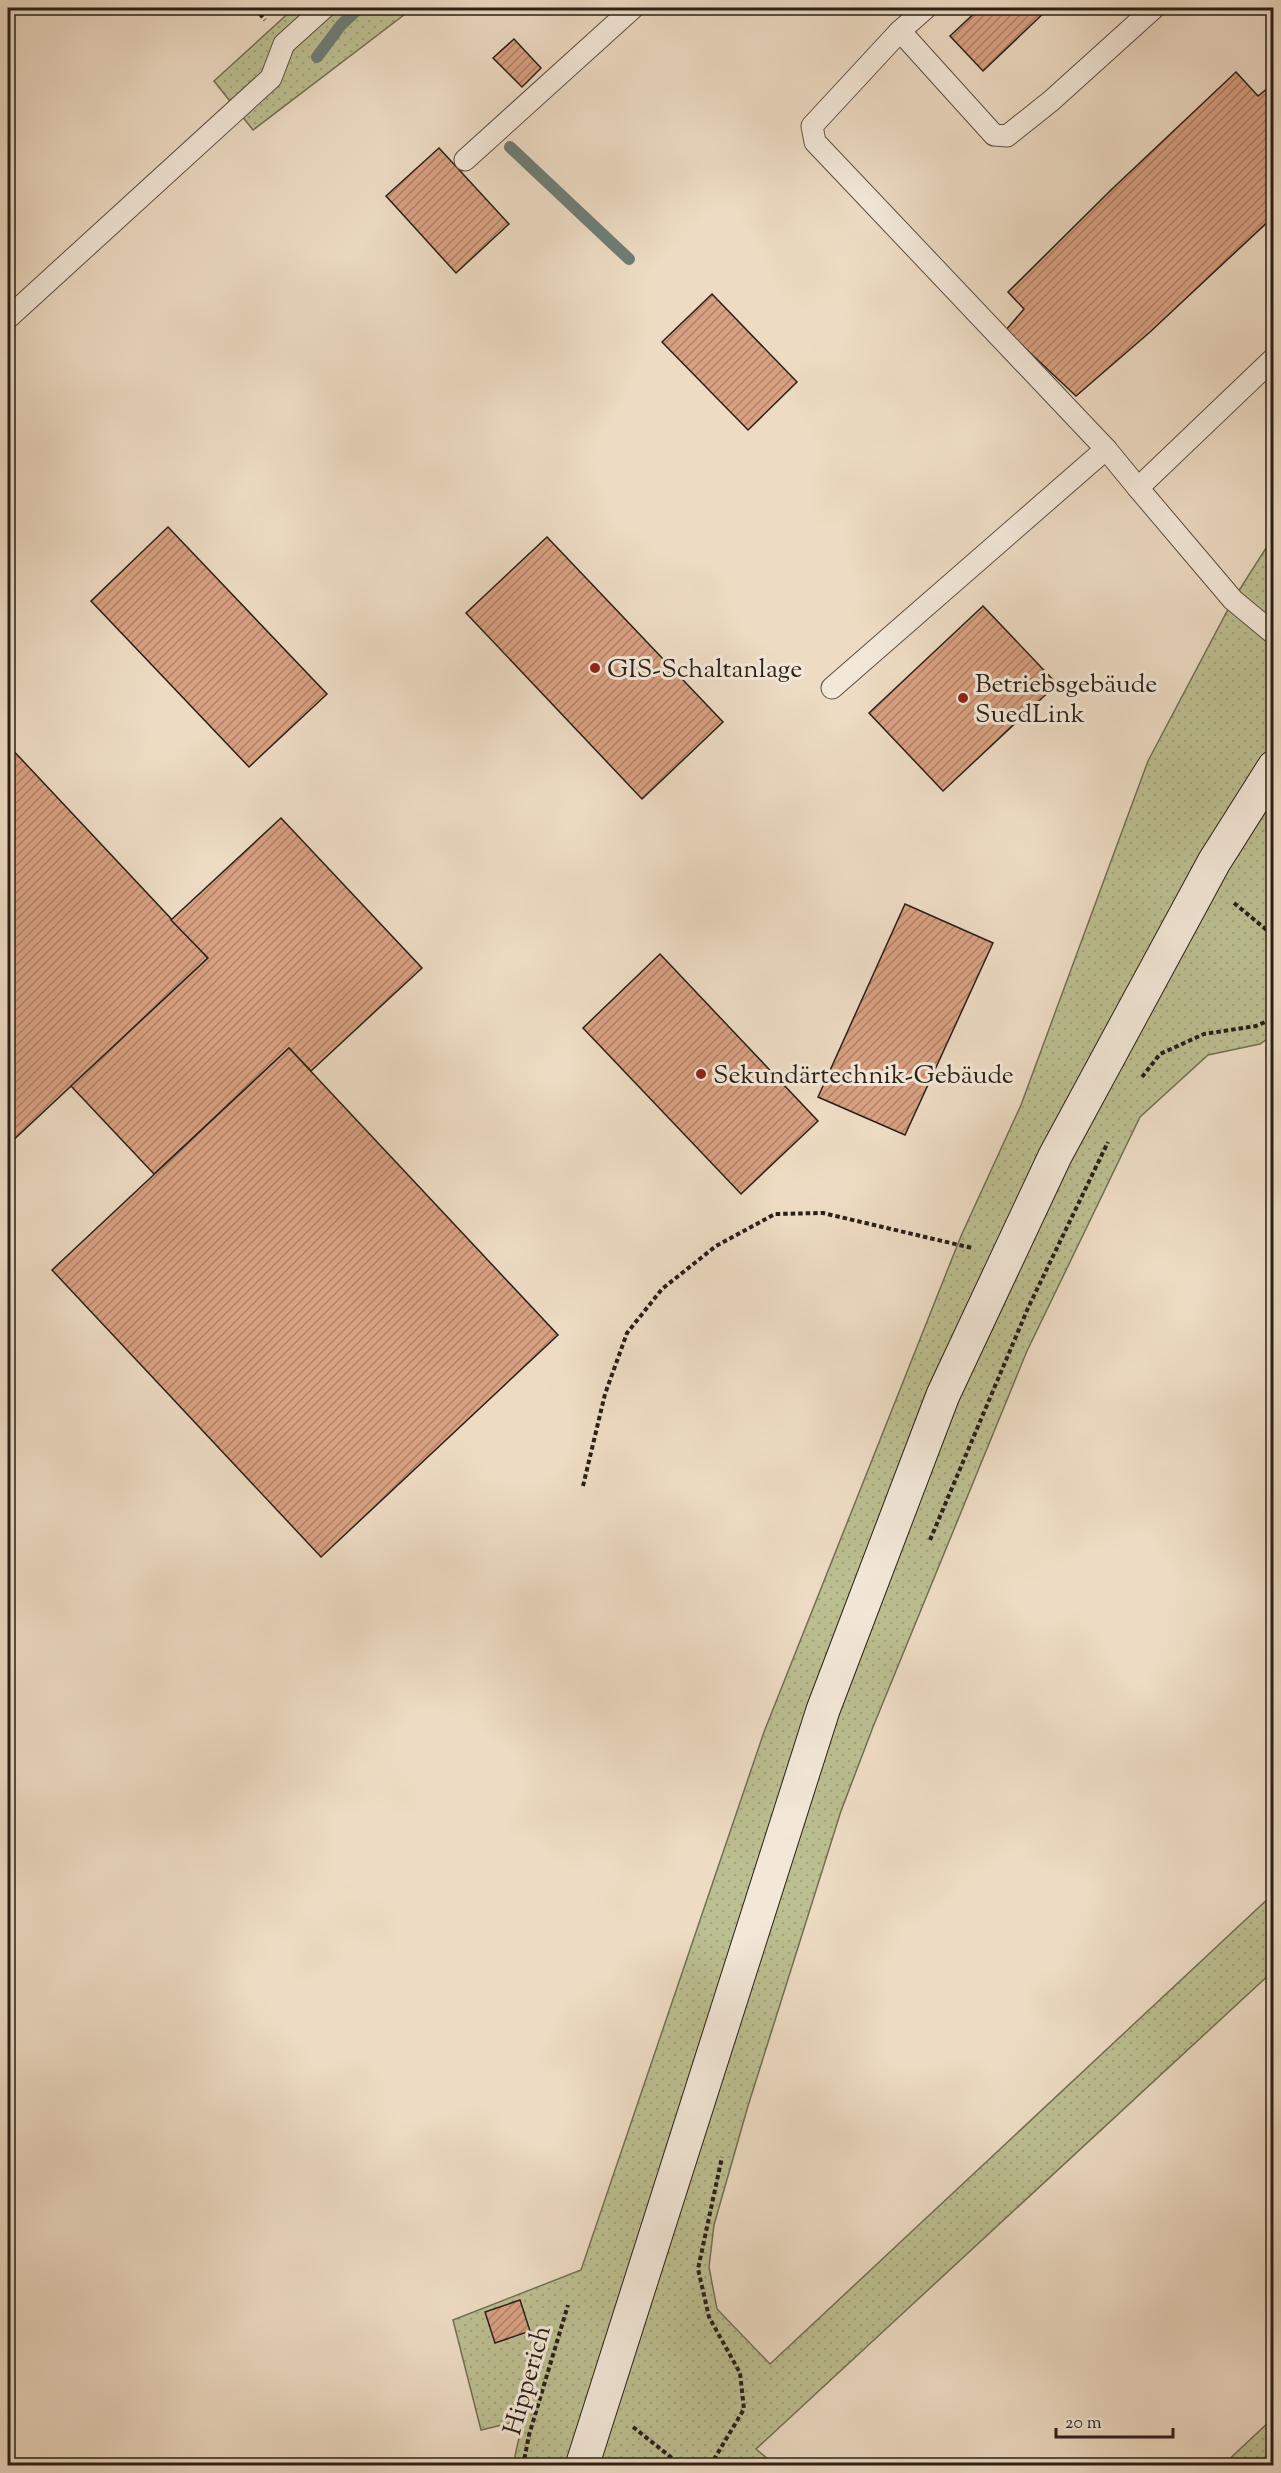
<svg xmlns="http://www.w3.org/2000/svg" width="1281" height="2473" font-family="'Sorts Mill Goudy',serif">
	<defs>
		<pattern id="grass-dots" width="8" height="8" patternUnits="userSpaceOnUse" patternTransform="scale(1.5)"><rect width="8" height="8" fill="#bcbf91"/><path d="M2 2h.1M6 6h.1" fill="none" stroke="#a2a47c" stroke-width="1.8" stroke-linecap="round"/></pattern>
		<pattern id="building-hatch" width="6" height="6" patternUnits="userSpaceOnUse" patternTransform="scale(1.5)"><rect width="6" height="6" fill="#d8a081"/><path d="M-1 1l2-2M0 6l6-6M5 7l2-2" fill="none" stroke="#af8269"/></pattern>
	</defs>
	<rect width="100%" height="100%" fill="#eddbc3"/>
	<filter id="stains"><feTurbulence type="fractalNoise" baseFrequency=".00333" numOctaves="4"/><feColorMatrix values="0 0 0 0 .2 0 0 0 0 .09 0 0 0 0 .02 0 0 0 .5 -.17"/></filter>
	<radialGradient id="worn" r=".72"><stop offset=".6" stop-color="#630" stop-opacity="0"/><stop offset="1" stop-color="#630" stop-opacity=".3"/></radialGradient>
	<g fill="url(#grass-dots)" stroke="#736f55" stroke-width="1.5">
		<polygon points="294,8 413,8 253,130 214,81"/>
		<polygon points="1273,537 1274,889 1268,910 1274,915 1273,1035 1260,1044 1208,1055 1140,1117 1027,1351 873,1727 841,1811 748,2106 714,2225 709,2267 717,2309 770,2364 1273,1894 1273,1971 756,2449 775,2465 513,2465 523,2420 481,2430 453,2320 581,2270 764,1732 961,1236 1021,1105 1148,761 1233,600"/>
		<polygon points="1273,2418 1273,2465 1223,2465"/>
	</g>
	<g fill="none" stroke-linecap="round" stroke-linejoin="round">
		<g stroke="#6d7d77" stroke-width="12">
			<polyline points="272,8 273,9"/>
			<polyline points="317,57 341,25 359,8"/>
			<polyline points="510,147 629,259"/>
		</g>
	</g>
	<g fill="url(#building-hatch)" stroke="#2a1f19" stroke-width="1.5">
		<polygon points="980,8 1049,8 983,71 950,36"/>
		<polygon points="514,39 541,68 522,87 493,58"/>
		<polygon points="1236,72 1258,96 1274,83 1274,216 1150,332 1076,396 1006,330 1024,309 1008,292 1112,189"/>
		<polygon points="439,148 509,224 456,273 386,196"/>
		<polygon points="712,294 797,382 748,430 662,342"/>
		<polygon points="168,527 327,694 249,767 91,601"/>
		<polygon points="547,537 723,722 642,799 466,613"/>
		<polygon points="983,606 1057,684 943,791 869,713"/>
		<polygon points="8,745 208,958 8,1145"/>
		<polygon points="281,818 422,968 311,1071 289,1048 154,1174 71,1086 208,958 171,920"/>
		<polygon points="905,904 993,943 905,1135 818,1097"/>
		<polygon points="660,954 818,1121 741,1194 583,1028"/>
		<polygon points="289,1048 558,1335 321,1557 52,1270"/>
		<polygon points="520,2300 530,2331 495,2343 485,2312"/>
	</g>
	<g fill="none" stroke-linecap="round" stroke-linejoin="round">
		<defs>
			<g id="service">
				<polyline points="926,8 900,31 812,126 815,142 1106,449"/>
				<polyline points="900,31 994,135 1007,136 1051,101 1154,8"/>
				<polyline points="465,160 633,8"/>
				<polyline points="8,318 271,78 284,44 324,8"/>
				<polyline points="1138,488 1233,600 1274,634"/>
				<polyline points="832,688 1106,449 1138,488 1274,358"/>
			</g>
			<polyline id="secondary" points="582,2466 823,1710 943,1395 1055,1156 1214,862 1274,767"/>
		</defs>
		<use href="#service" stroke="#5b4e44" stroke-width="23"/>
		<use href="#secondary" stroke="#2a1f19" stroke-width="35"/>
		<g stroke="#2a1f19" stroke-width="4" stroke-dasharray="4.5 3" stroke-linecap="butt">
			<polyline points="255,8 265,20"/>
			<polyline points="1234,903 1274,936"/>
			<polyline points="1142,1077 1160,1054 1204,1034 1256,1026 1274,1018"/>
			<polyline points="583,1486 605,1394 627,1333 662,1289 716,1246 775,1214 823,1213 972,1248"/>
			<polyline points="930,1540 1028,1308 1108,1142"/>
			<polyline points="633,2427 682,2466"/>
			<polyline points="523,2466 529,2435 568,2305"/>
			<polyline points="710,2466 744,2409 740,2373 709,2317 698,2269 722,2157"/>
			<polyline points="1258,2466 1274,2451"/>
		</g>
		<use href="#service" stroke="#f3e8d8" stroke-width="21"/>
		<use href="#secondary" stroke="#f3e8d8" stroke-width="33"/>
	</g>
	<g fill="#8f2418" stroke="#f3e8d8" stroke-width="2">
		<circle cx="595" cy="668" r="6"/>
		<circle cx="963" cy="698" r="6"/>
		<circle cx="701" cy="1074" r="6"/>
	</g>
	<g text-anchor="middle" stroke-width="6" stroke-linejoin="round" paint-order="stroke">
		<g font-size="26" fill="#2a1f19" stroke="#f3e8d8" text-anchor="start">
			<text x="607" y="677">GIS-Schaltanlage</text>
			<text x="975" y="692">Betriebsgebäude<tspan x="975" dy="30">SuedLink</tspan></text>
			<text x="713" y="1083">Sekundärtechnik-Gebäude</text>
		</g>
		<g font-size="26" fill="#2a1f19" stroke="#f3e8d8">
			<text transform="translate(526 2380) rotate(-74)" y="9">Hipperich</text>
		</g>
	</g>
	<rect width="1281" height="2473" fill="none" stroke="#eddbc3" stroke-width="30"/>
	<rect x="9" y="9" width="1263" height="2455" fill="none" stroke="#2a1f19" stroke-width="3"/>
	<rect x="15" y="15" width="1251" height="2443" fill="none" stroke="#2a1f19" stroke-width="1.5"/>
	<path d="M1056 2428v9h117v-9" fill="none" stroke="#2a1f19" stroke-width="3"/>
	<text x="1065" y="2428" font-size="18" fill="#2a1f19" stroke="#f3e8d8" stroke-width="4.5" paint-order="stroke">20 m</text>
	<rect width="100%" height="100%" filter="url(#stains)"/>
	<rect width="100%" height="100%" fill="url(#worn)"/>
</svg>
